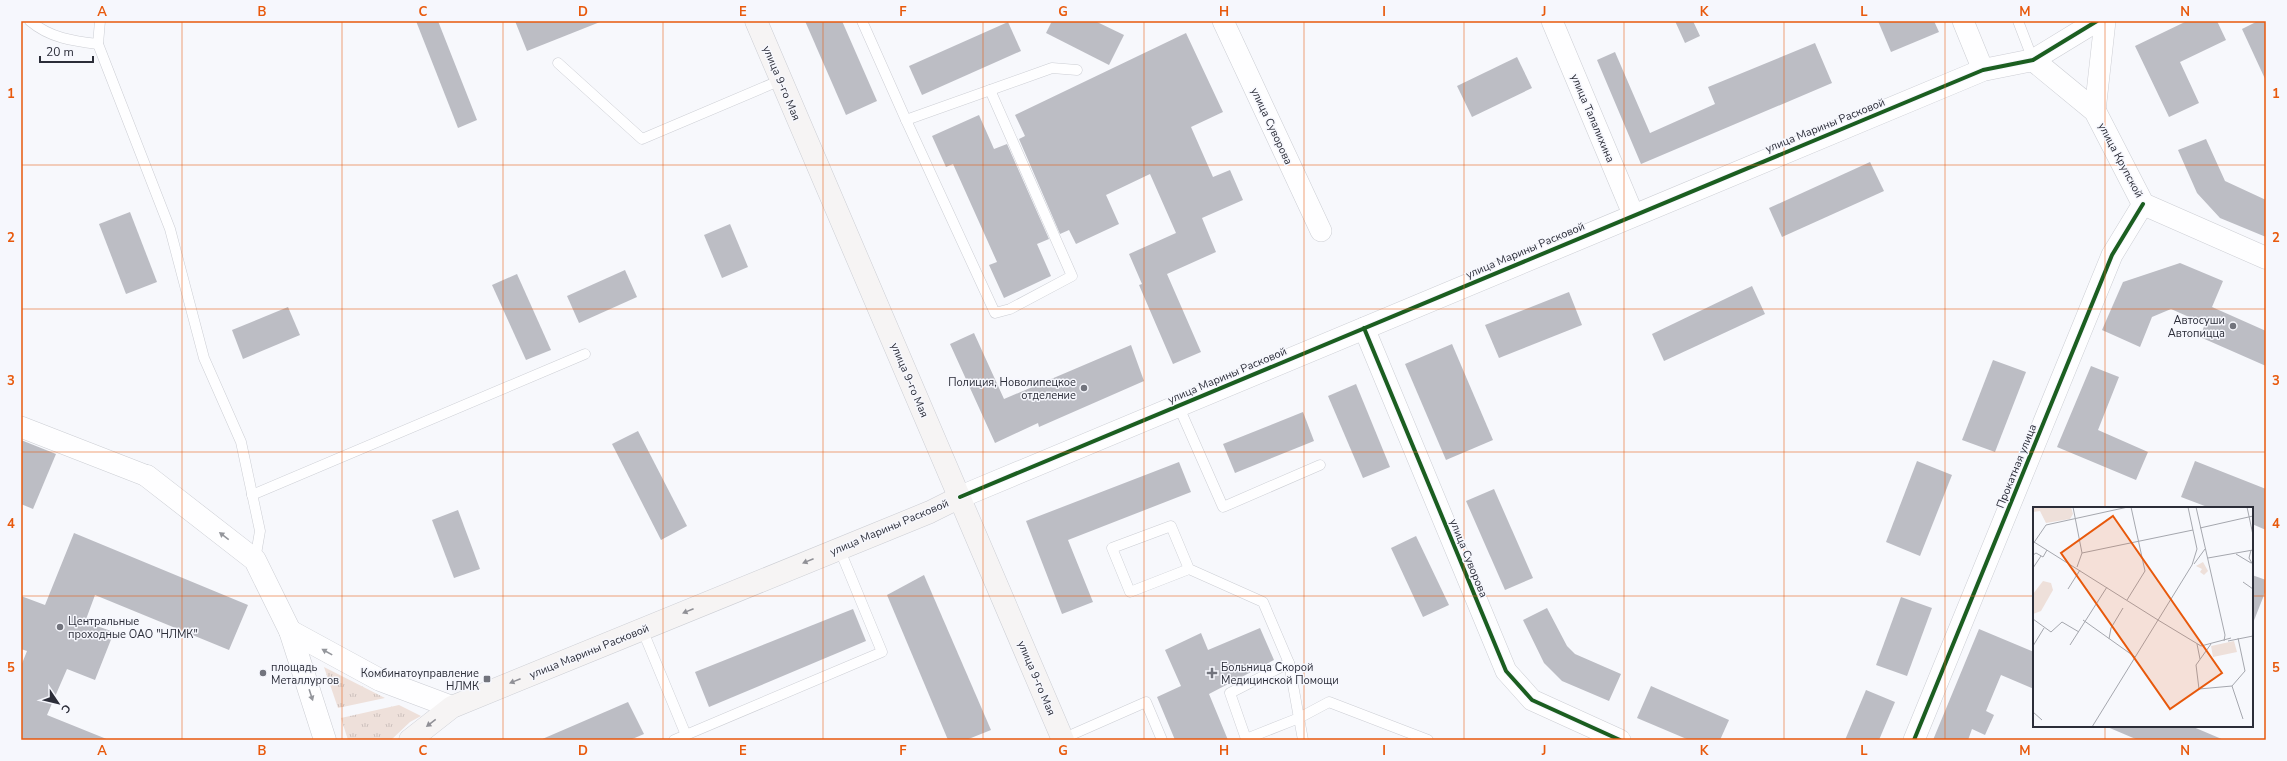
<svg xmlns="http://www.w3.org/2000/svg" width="2287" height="761" font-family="'Nunito Sans',sans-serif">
	<defs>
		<pattern id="grass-tufts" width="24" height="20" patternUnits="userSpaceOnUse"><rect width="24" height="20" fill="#eee0da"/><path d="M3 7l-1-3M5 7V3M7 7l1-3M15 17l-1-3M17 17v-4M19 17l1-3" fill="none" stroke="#ccc0bc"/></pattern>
	</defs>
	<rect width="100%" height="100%" fill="#f7f8fc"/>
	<g fill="url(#grass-tufts)">
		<polygon points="324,667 385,698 338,708"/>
		<polygon points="399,705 421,716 410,722 391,740 348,740 341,718"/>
	</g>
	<g fill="#bcbdc4">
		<polygon points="416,21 438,21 477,120 458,128"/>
		<polygon points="515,21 600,21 600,22 527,51"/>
		<polygon points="805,21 842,21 877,101 846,115"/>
		<polygon points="1052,21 1095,21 1124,35 1109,65 1046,33"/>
		<polygon points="1675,21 1693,21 1700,36 1685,43"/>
		<polygon points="1878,21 1934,21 1939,32 1891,52"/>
		<polygon points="2187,21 2217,21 2226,40 2180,62 2199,103 2169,117 2135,46"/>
		<polygon points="2258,21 2266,21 2266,81 2242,29"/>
		<polygon points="1008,22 1021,51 922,95 909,66"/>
		<polygon points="1186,33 1223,112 1191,127 1213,177 1230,170 1243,200 1202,218 1216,252 1167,274 1201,352 1173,364 1139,285 1142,284 1129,254 1176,233 1150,174 1106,195 1119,224 1076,244 1069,230 1060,234 1019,139 1025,136 1015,115"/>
		<polygon points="1815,43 1832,83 1641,164 1597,60 1615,52 1650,133 1715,104 1708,87"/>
		<polygon points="1517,57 1532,88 1472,117 1457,86"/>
		<polygon points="979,115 994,149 1007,144 1049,239 1037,244 1051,276 1004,298 989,265 997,262 953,164 946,167 932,136"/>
		<polygon points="2206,139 2225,181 2266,200 2266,237 2220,218 2197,193 2178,150"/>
		<polygon points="1870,162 1884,191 1782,237 1769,208"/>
		<polygon points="130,212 157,282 126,294 99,224"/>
		<polygon points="730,224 748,267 722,278 704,235"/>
		<polygon points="2180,263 2223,281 2212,307 2266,331 2266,366 2200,337 2205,324 2171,309 2152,317 2140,347 2102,330 2123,282"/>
		<polygon points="625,270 637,297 579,323 567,296"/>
		<polygon points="517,274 551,350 526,360 492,285"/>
		<polygon points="1752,286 1765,314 1664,361 1652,334"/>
		<polygon points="1569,292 1582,325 1499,358 1485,325"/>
		<polygon points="288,307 300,335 243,359 232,330"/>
		<polygon points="974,333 1004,399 1131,345 1144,381 1039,427 1038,423 995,443 950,344"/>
		<polygon points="1452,344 1493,440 1446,460 1405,364"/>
		<polygon points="1993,360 2026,372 1995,452 1962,440"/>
		<polygon points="2091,366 2119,377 2098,430 2148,452 2136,480 2057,447"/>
		<polygon points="1356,384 1390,467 1363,478 1328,396"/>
		<polygon points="1303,412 1314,441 1235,473 1223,444"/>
		<polygon points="638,431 687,526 661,540 612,444"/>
		<polygon points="21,440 56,454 33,509 21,504"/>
		<polygon points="1917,461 1952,475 1920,556 1886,542"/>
		<polygon points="2195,461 2266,489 2266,530 2252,524 2252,508 2210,508 2181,497"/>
		<polygon points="1179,462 1191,492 1068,540 1093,602 1062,614 1026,521"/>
		<polygon points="1494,489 1533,578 1505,590 1466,501"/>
		<polygon points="458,510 480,569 454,578 432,520"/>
		<polygon points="74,533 248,605 229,650 95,595 85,622 114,632 95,680 67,669 47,715 109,740 21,740 21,666 27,651 21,649 21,596 45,605"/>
		<polygon points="1416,536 1449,605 1423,617 1391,548"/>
		<polygon points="924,575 991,730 966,740 948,740 887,595"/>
		<polygon points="2252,575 2266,580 2266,590 2253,623"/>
		<polygon points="1901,597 1932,608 1907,676 1876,665"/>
		<polygon points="1547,608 1567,646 1575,654 1621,674 1609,701 1562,681 1544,663 1523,620"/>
		<polygon points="853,609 866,641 709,707 695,672"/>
		<polygon points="1260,628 1274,660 1209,694 1228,740 1175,740 1157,697 1181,686 1165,650 1201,633 1208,650"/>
		<polygon points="1979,629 2034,652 2034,689 2001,675 1986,711 1994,715 1985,735 1972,729 1968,740 1933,740"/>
		<polygon points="1651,686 1729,720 1720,740 1689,740 1637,718"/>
		<polygon points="1866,690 1895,702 1879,740 1845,740"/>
		<polygon points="628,702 644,734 630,740 540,740"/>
		<polygon points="2105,726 2191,726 2224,740 2138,740"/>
	</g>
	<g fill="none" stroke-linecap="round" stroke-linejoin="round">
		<defs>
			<g id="service">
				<path d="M30 21C50 38 73 41 98 44"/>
				<polyline points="100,21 98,44 170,229 204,358 241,442 260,531 255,560"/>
				<polyline points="862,21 906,120 1052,68 1077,70"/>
				<polyline points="2018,21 2033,60"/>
				<polyline points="558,63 642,139 781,80"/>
				<polyline points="906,120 995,313 1010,309 1072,276 990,90"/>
				<polyline points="1178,405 1223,507 1320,465"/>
				<polyline points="252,495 585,354"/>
				<polyline points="1189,569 1130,592 1112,548 1171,526 1189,569 1263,602 1289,663 1303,740"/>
				<polyline points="642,629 686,735 683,740"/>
				<polyline points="1289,663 1230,693 1246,739 1299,718 1329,702 1428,740"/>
				<polyline points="1062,739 1146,702 1162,740"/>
				<polyline points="674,740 882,652 839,548"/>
			</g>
			<g id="minor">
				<polyline points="1223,21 1321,231"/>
				<polyline points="1552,21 1633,214"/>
				<polyline points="1963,21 1983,70"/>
				<polyline points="2033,60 2097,21"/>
				<polyline points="2095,111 2105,21"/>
				<polyline points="1364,328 1506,671 1532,700 1620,740"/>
				<polyline points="21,427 147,476"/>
				<polyline points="1914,740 2112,255 2143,204"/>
			</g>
			<g id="tertiary">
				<polyline points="147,476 255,560 290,631 325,740"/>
				<polyline points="960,497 1983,70 2033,60 2095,111 2143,204 2266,258"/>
				<polyline points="290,631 380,680 452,707"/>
			</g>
			<g id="secondary">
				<polyline points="756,21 1063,740"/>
				<polyline points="410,740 452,707 930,512 960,497"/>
			</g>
		</defs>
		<use href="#service" stroke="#ccced4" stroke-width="11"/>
		<use href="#minor" stroke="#ccced4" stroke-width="22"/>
		<use href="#tertiary" stroke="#ccced4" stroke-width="23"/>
		<use href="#secondary" stroke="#ccced4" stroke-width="23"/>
		<use href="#service" stroke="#fefeff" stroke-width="10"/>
		<use href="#minor" stroke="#fefeff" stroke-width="21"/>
		<use href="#tertiary" stroke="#fefeff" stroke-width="22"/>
		<use href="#secondary" stroke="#f6f4f4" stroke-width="22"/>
		<defs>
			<g id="cycleway">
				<polyline points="1364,328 1506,671 1532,700 1620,740"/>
				<polyline points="960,497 1983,70 2033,60 2097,21"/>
				<polyline points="1914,740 2112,255 2143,204"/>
			</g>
		</defs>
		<use href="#cycleway" stroke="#f6f7fd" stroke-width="6"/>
		<use href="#cycleway" stroke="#1b5e20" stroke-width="4"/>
	</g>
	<defs><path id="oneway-solid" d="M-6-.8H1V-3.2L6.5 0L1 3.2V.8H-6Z"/></defs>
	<g fill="#94969c">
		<use href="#oneway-solid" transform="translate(224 536) rotate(-142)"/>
		<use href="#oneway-solid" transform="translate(327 652) rotate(-151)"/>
		<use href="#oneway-solid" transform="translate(311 695) rotate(72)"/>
	</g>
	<g fill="#909096">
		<use href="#oneway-solid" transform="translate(808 561) rotate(158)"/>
		<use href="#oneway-solid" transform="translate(688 611) rotate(158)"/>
		<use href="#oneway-solid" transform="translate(515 681) rotate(158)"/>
		<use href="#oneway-solid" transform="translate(431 723) rotate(142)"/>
	</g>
	<path fill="none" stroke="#e8590c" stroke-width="1" stroke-opacity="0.55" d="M182 21V740M342 21V740M503 21V740M663 21V740M823 21V740M983 21V740M1144 21V740M1304 21V740M1464 21V740M1624 21V740M1784 21V740M1945 21V740M2105 21V508M21 165H2266M21 309H2266M21 452H2266M21 596H2034M2252 596H2266M2105 726V740"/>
	<g fill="#72747d" stroke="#f6f7fd" stroke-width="1.5">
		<circle cx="2233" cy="326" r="4"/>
		<circle cx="1084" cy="388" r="4"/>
		<circle cx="60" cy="627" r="4"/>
		<circle cx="263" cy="673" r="4"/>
		<path d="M1210 667h4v4h4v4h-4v4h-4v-4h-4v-4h4z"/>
		<rect x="483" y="675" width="8" height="8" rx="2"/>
	</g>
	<g text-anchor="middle" stroke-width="3" stroke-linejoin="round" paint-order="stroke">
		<g font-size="11" fill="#2b2d38" stroke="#f6f7fd">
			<text transform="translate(782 83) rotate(67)" y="4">улица 9-го Мая</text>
			<text transform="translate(1593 118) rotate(67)" y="4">улица Талалихина</text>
			<text transform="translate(1825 125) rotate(-22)" y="4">улица Марины Расковой</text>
			<text transform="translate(1272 126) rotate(65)" y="4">улица Суворова</text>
			<text transform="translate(2121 160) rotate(62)" y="4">улица Крупской</text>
			<text transform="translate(1525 250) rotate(-23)" y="4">улица Марины Расковой</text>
			<text transform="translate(1227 375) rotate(-23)" y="4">улица Марины Расковой</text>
			<text transform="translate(910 380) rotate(67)" y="4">улица 9-го Мая</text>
			<text transform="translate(2016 466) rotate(-68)" y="4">Прокатная улица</text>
			<text transform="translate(889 527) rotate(-23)" y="4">улица Марины Расковой</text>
			<text transform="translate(1469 558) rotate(68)" y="4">улица Суворова</text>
			<text transform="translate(589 651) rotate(-22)" y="4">улица Марины Расковой</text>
			<text transform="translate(1037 678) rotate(67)" y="4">улица 9-го Мая</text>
		</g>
		<g font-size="11" fill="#2b2d38" stroke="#f6f7fd" text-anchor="end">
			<text x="2225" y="324">Автосуши<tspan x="2225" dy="13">Автопицца</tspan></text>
			<text x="1076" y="386">Полиция, Новолипецкое<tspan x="1076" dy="13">отделение</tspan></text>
			<text x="68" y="625" text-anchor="start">Центральные<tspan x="68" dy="13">проходные ОАО "НЛМК"</tspan></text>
			<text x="271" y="671" text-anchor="start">площадь<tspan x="271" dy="13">Металлургов</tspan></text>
			<text x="1221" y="671" text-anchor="start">Больница Скорой<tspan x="1221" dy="13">Медицинской Помощи</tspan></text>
			<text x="479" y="677">Комбинатоуправление<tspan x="479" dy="13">НЛМК</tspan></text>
		</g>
	</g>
	<g transform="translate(2033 507)">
		<rect width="220" height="220" fill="#f7f8fc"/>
		<path d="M0 0H38L40 7 37 12 13 16 7 4 0 5ZM170 55 175 64 171 68 167 65 169 62 163 59ZM201 134 204 145 180 150 178 139Z" fill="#eee0da"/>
		<path d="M10 74 18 76 20 83 8 104 0 107V87Z" fill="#eee0da"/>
		<path fill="none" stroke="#a5a7ae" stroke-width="1" d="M40 0 49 46 44 60M163 0 192 128 191 134M214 0 220 28M167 21 220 9M1 35 125 113M0 37 13 18 95 0M218 43 216 51 220 58M49 46 160 23M203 47 218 56M0 48 3 46 10 50 14 43M175 51 220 43M161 57 172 42M0 61 8 49M210 75 220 82M35 82 47 63M94 93 112 64 98 0M0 112 18 125 29 115 46 125M50 113 102 150M125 113 168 139 198 131M205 131 212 164 199 179 210 212M76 132 78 121 90 101M195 134 220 129M164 137 167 152M178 137 163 158 166 182 199 179M37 138 74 80M0 139 11 121M0 205 9 213M59 220 159 58 164 42 155 0"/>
		<path fill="#e8590c" fill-opacity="0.15" stroke="#e8590c" stroke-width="2" d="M80 9 189 166 137 202 28 46Z"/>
		<rect width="220" height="220" fill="none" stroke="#2b2d38" stroke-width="2"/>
	</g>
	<rect width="2287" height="761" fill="none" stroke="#f6f7fd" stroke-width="44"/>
	<g transform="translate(58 703) rotate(125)" stroke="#f6f7fd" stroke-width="3" paint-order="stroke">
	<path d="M0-3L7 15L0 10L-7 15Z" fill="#2b2d38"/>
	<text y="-6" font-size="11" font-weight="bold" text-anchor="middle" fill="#2b2d38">С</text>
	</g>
	<path d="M40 56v6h53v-6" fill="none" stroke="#2b2d38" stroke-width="2"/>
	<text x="46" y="56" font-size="12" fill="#2b2d38" stroke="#f6f7fd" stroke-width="3" paint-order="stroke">20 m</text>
	<rect x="22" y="22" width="2243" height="717" fill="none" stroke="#e8590c" stroke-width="1.5"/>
	<g font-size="13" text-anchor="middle" font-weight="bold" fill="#e8590c">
		<text x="102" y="16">A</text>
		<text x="262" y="16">B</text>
		<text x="423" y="16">C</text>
		<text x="583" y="16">D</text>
		<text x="743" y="16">E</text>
		<text x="903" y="16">F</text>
		<text x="1063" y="16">G</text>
		<text x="1224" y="16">H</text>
		<text x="1384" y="16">I</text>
		<text x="1544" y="16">J</text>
		<text x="1704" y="16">K</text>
		<text x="1864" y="16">L</text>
		<text x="2025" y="16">M</text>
		<text x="2185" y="16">N</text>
		<text x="11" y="98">1</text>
		<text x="2276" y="98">1</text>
		<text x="11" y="242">2</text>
		<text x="2276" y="242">2</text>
		<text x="11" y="385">3</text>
		<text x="2276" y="385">3</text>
		<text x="11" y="528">4</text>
		<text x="2276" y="528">4</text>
		<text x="11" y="672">5</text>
		<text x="2276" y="672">5</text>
		<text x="102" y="755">A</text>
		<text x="262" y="755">B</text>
		<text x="423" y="755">C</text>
		<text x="583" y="755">D</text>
		<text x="743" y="755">E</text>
		<text x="903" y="755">F</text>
		<text x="1063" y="755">G</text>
		<text x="1224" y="755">H</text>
		<text x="1384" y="755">I</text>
		<text x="1544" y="755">J</text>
		<text x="1704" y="755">K</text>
		<text x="1864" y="755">L</text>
		<text x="2025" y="755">M</text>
		<text x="2185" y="755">N</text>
	</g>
</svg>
